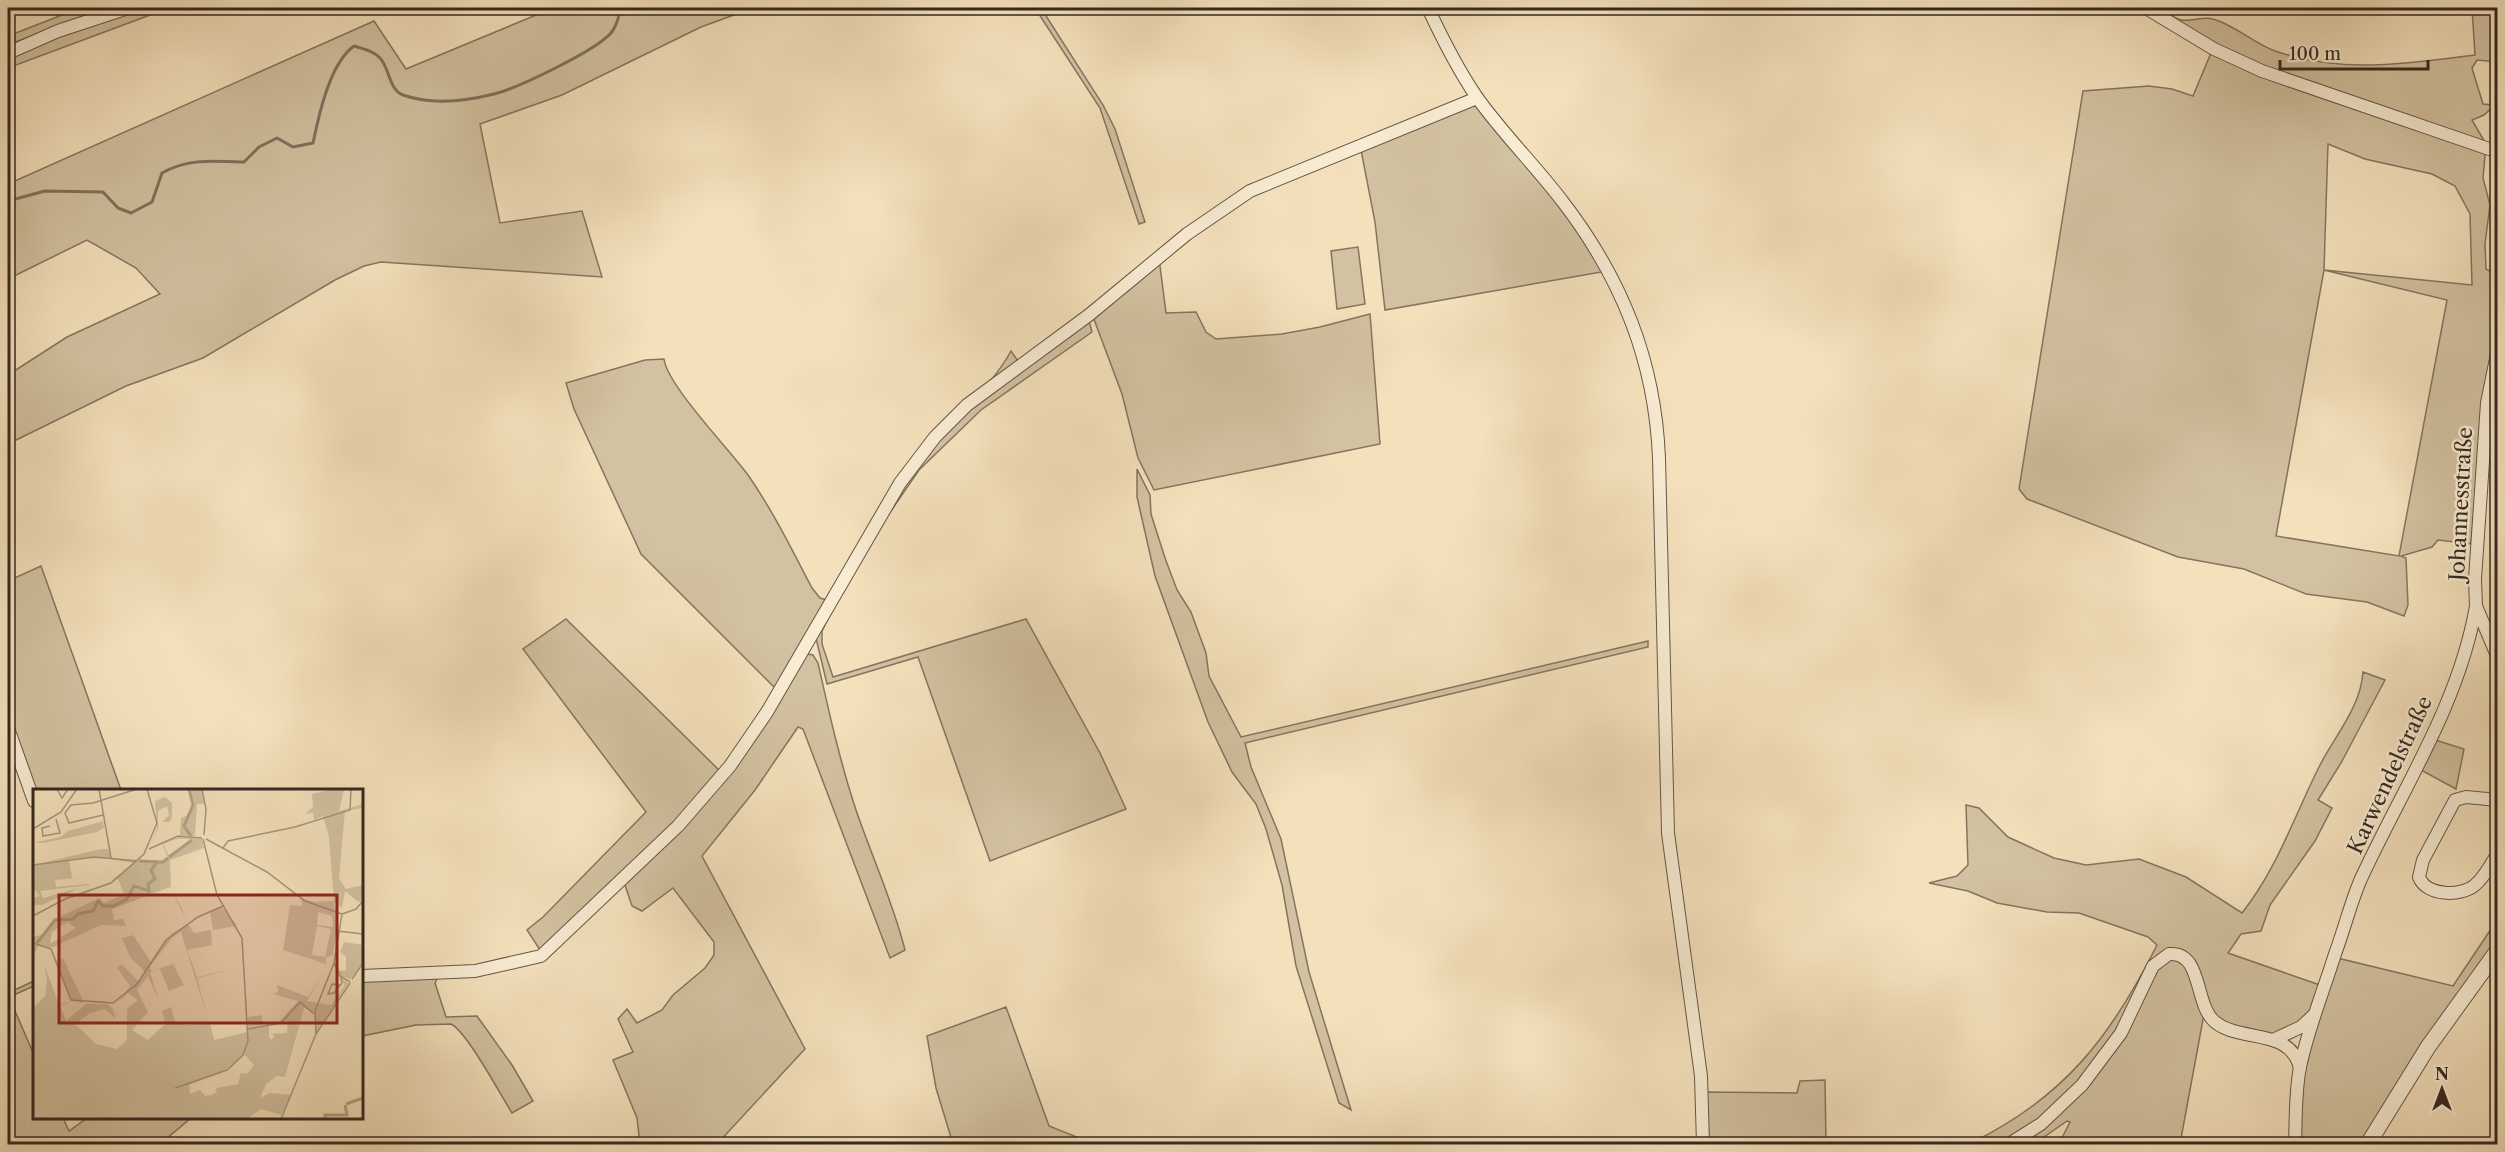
<svg xmlns="http://www.w3.org/2000/svg" width="2505" height="1152" font-family="'Libre Caslon Text',serif">
	<rect width="100%" height="100%" fill="#f4e1bc"/>
	<filter id="stains"><feTurbulence type="fractalNoise" baseFrequency=".00333" numOctaves="4"/><feColorMatrix values="0 0 0 0 .2 0 0 0 0 .09 0 0 0 0 .02 0 0 0 .5 -.17"/></filter>
	<radialGradient id="worn" r=".72"><stop offset=".6" stop-color="#630" stop-opacity="0"/><stop offset="1" stop-color="#630" stop-opacity=".3"/></radialGradient>
	<g fill="#d3c2a1" stroke="#847560" stroke-width="1.5" fill-rule="evenodd">
		<polygon points="80,8 104,8 8,45 8,36"/>
		<polygon points="141,8 169,8 8,68 8,58 60,35"/>
		<polygon points="553,8 753,8 701,27 562,95 480,124 500,223 582,211 602,277 381,262 364,266 335,280 203,358 126,386 8,444 8,375 67,337 160,294 136,268 87,240 8,279 8,184 374,21 406,69"/>
		<polygon points="1035,8 1041,8 1103,105 1115,129 1145,222 1139,224 1100,108"/>
		<path d="M2152 8C2165 8 2170 17 2181 20 2192 22 2203 16 2213 19 2235 25 2253 43 2275 51 2342 74 2407 64 2475 55L2472 8H2497V62L2477 60 2472 68 2483 104 2495 105 2484 115 2472 120 2486 144 2483 178 2490 205 2485 244 2486 269 2497 275 2498 331 2487 382 2471 544 2438 540 2432 547 2401 556 2406 558 2408 605 2404 616 2367 602 2306 594 2244 569 2178 557 2027 499 2019 489 2083 91 2149 86 2172 89 2193 96 2211 53ZM2328 144 2365 159 2432 174 2455 186 2470 214 2472 285 2324 270ZM2324 270 2447 300 2399 556 2276 536Z"/>
		<polygon points="1475,106 1483,109 1543,182 1607,271 1385,310 1375,222 1361,150 1468,107"/>
		<polygon points="1358,247 1365,304 1337,309 1331,251"/>
		<polygon points="1159,258 1166,313 1196,312 1206,332 1216,339 1282,334 1320,327 1370,314 1380,444 1154,490 1138,458 1122,394 1092,314"/>
		<path d="M1089 321 1092 332 981 410 919 470 880 527 839 597 822 631V644L833 677 1026 619 1100 753 1126 809 990 861 918 657 827 684 815 634C851 572 886 508 928 450 954 414 990 390 1011 351L1022 367Z"/>
		<path d="M664 359C667 385 730 450 748 475 773 511 792 550 812 588L820 598 827 600 776 689 641 554 574 409 566 383 645 360Z"/>
		<polygon points="1137,469 1150,495 1151,514 1165,558 1177,590 1191,612 1206,653 1209,676 1241,737 1648,641 1648,647 1245,743 1251,767 1281,839 1309,972 1351,1110 1339,1103 1296,966 1282,885 1266,829 1256,804 1232,772 1208,722 1155,576 1137,497"/>
		<polygon points="41,566 121,790 34,790 8,722 8,581"/>
		<polygon points="566,619 722,773 670,830 542,953 527,930 543,917 646,812 523,649"/>
		<path d="M808 654 813 655 818 663C829 712 840 762 856 810 872 857 893 902 905 950L890 958 803 729 798 727 755 790 702 856 805 1049 717 1144H640L637 1118 613 1060 633 1052 618 1019 627 1009 637 1023 662 1010 673 995 705 968 714 955V942L673 888 642 911 632 906 624 882 681 826 803 656Z"/>
		<path d="M2363 672 2385 680 2341 763 2318 800 2332 808 2315 841 2270 905 2261 931 2241 934 2228 953 2320 985C2317 993 2314 1009 2308 1015 2274 1051 2242 1028 2204 1014L2180 1144H2059L2070 1122 2067 1121 2034 1144H1969C2063 1099 2111 1037 2157 945L2148 937 2079 913 2047 912 1997 903 1968 891 1929 883 1957 876 1968 865 1966 805 1979 808 2008 837 2054 858 2086 865 2139 859 2186 877 2242 913C2277 869 2294 817 2319 767 2334 737 2361 707 2363 672Z"/>
		<polygon points="2432,739 2464,749 2456,789 2419,769"/>
		<polygon points="2497,920 2497,942 2363,1144 2298,1144 2301,1085 2306,1057 2337,958 2453,986"/>
		<path d="M362 977H438L435 983 446 1017 477 1016 512 1065 533 1101 512 1113C500 1094 467 1032 451 1024L416 1025 362 1036Z"/>
		<polygon points="34,981 34,986 9,997 34,1055 34,1118 63,1118 69,1131 87,1118 191,1118 160,1144 8,1144 8,993"/>
		<polygon points="1006,1007 1049,1126 1094,1144 953,1144 936,1088 927,1036"/>
		<polygon points="1825,1080 1826,1144 1706,1144 1705,1092 1797,1093 1800,1081"/>
	</g>
	<g fill="none" stroke-linecap="round" stroke-linejoin="round">
		<path stroke="#80715d" stroke-width="3" d="M8 201 45 191 103 192 118 208 131 213 152 202 162 173C188 158 215 161 244 162L259 147 277 138 293 147 313 143C319 114 330 63 354 46 363 49 372 50 379 57 390 67 388 89 403 95 431 105 466 101 494 94 518 88 595 51 611 33 616 27 620 15 620 8"/>
		<defs>
			<g id="minor">
				<path d="M1428 8C1442 38 1457 68 1476 96 1502 133 1535 165 1563 202 1622 279 1655 361 1659 458L1668 833 1701 1076 1703 1144"/>
				<polyline points="2146,8 2214,49 2262,71 2498,152"/>
				<polyline points="8,53 58,31 128,8"/>
				<polyline points="2498,349 2487,403 2475,579 2476,606 2498,658"/>
				<polyline points="8,728 34,801"/>
				<path d="M2498 800 2466 797 2455 800 2423 860 2419 877C2426 896 2461 897 2475 885 2484 878 2491 864 2498 853"/>
				<polyline points="362,976 475,971 541,956 678,826 730,766 767,712 900,483 935,437 967,405 1089,315 1187,234 1250,191 1477,98"/>
				<polyline points="2275,1039 2301,1027 2314,1015"/>
				<path d="M2009 1144 2041 1124 2082 1085 2121 1033 2153 966 2169 954C2203 951 2194 1005 2215 1022 2241 1043 2290 1027 2300 1068"/>
				<path d="M2295 1144C2296 1119 2295 1092 2300 1067 2308 1029 2323 992 2335 954 2344 930 2350 905 2360 881 2401 791 2459 705 2476 606"/>
			</g>
			<polyline id="tertiary" points="2368,1144 2428,1047 2498,950"/>
		</defs>
		<use href="#minor" stroke="#645646" stroke-width="14"/>
		<use href="#tertiary" stroke="#645646" stroke-width="17"/>
		<use href="#minor" stroke="#f8ecd3" stroke-width="12"/>
		<use href="#tertiary" stroke="#f8ecd3" stroke-width="15"/>
	</g>
	<g text-anchor="middle" stroke-width="5" stroke-linejoin="round" paint-order="stroke">
		<g font-size="21" fill="#34281f" stroke="#f8ecd3">
			<text transform="translate(2461 504) rotate(-87)" y="7">Johannesstraße</text>
			<text transform="translate(2390 775) rotate(-65)" y="7">Karwendelstraße</text>
		</g>
	</g>
	<g transform="translate(33 789)">
		<rect width="330" height="330" fill="#f4e1bc"/>
		<path d="M155 0H168L172 15H164L162 47 147 46 148 29 156 26 160 16ZM300 0 311 1 306 22 330 15V19L312 22 306 89 313 100 330 96V105L328 113 324 112 312 102 309 119 301 113 304 137 300 167 293 168V175L250 161 257 116 269 117 268 109 282 113 301 112 296 48 290 27 281 31 280 24 272 25 280 18 279 5ZM285 123 299 127 300 138 284 136ZM284 137 298 140 292 168 279 166ZM132 8 139 14V27L137 33H129L136 26 134 17 125 22V40L118 57 124 40 122 12ZM70 32 71 39 64 43 10 54H0L28 48 35 42ZM146 48 169 50 171 59 137 71 138 100 148 118 153 131 137 98 79 120 81 131 90 130 93 137 68 136 18 159 5 157 0 169V148L11 145 21 130 67 109 71 114 91 105 85 90 12 120 77 93 100 74 73 69 36 70 39 89H44L22 91 23 98 56 95V96L7 102 10 109 46 99 9 116H0V109L7 107 0 99V76L68 60H75L78 69 130 73 135 68 129 55ZM144 50H159L136 67 130 55ZM35 133 43 139 17 155 19 143ZM189 118 204 137 180 141 177 123ZM155 135 161 144 178 141 179 156 154 161 164 188 209 178 164 189 175 230 148 143 139 149 117 178 119 182 140 175 151 196 136 202 127 180 117 183 126 212 115 187 104 201 115 223 99 241 115 251 132 235 129 222 138 218 142 232 153 236 177 234 181 251 215 243V228L229 226V236L236 235V247L238 251 242 247 237 245 254 244 255 232 245 234 265 212 240 205 245 203 244 196 275 208 291 182 274 212 298 216 312 196 308 189 315 194 283 244V219L281 223 271 219 252 288 244 287 233 295 227 309 237 304 258 306 248 326 228 320 214 330H0V219L12 207 14 190 11 175 26 216 39 212 22 173 30 169 51 214 40 212 27 217 33 232 53 215H74L79 219 83 230 72 220 57 224 42 235 63 255 84 260 94 251V220L105 211 95 204 86 212 97 197 84 179 89 175 106 193 112 183 97 168 89 149 100 146 118 173 138 145ZM211 265 221 276 214 285 208 284 205 295 183 299 184 303 179 306 172 307 167 301 157 305 156 296 188 284ZM311 153 330 156V173L317 190 308 187 304 181 313 182V168L307 163Z" fill="#d3c2a1" fill-rule="evenodd"/>
		<path fill="none" stroke="#b3a287" stroke-width="3" d="M156 0 160 16 151 37 158 47M136 68 159 51M106 72 130 73 135 69M4 154 22 131 40 130 45 125 60 122 65 112 70 117H81L94 110 101 97 116 102 115 95 122 90 118 81 125 72M313 315 330 309M292 330V326H314L312 316"/>
		<path fill="none" stroke="#a7977d" stroke-width="1.5" d="M24 0 29 9 35 0M46 0H73M66 0 78 69M169 0 173 20 171 46M70 26 36 34 32 24 38 16 60 14 104 0M17 37 9 39 10 47 27 44 23 30M0 40 28 23 44 0M173 50 234 83 272 112 309 125M190 59 195 52 262 38 317 21 318 0M116 60 145 47 169 49M0 76 61 68 104 72M309 125 301 174 307 187 317 193M309 125 323 120 330 112M0 127 32 110 78 94 111 65 124 34 114 0M304 142 330 145M0 154 18 160 38 211 80 214 104 195 133 151 165 128 190 117M319 190 330 174M307 196 299 195 295 205 301 204 309 194 308 188M215 240 248 234 267 213 281 225M283 245 282 222 301 174M142 299 194 281 210 266 215 252 209 149 184 106 170 50M248 330 283 245 317 194"/>
		<path fill="#8f2418" fill-opacity="0.15" stroke="#8f2418" stroke-width="3" d="M26 106H304V234H26Z"/>
		<rect width="330" height="330" fill="none" stroke="#34281f" stroke-width="3"/>
	</g>
	<rect width="2505" height="1152" fill="none" stroke="#f4e1bc" stroke-width="30"/>
	<rect x="9" y="9" width="2487" height="1134" fill="none" stroke="#34281f" stroke-width="3"/>
	<rect x="15" y="15" width="2475" height="1122" fill="none" stroke="#34281f" stroke-width="1.5"/>
	<g transform="translate(2442 1089)" stroke="#f8ecd3" stroke-width="4.5" paint-order="stroke">
	<path d="M0-4.5L10 22L0 15L-10 22Z" fill="#34281f"/>
	<text y="-9" font-size="16" font-weight="bold" text-anchor="middle" fill="#34281f">N</text>
	</g>
	<path d="M2280 60v9h148v-9" fill="none" stroke="#34281f" stroke-width="3"/>
	<text x="2289" y="60" font-size="18" fill="#34281f" stroke="#f8ecd3" stroke-width="4.5" paint-order="stroke">100 m</text>
	<rect width="100%" height="100%" filter="url(#stains)"/>
	<rect width="100%" height="100%" fill="url(#worn)"/>
</svg>
